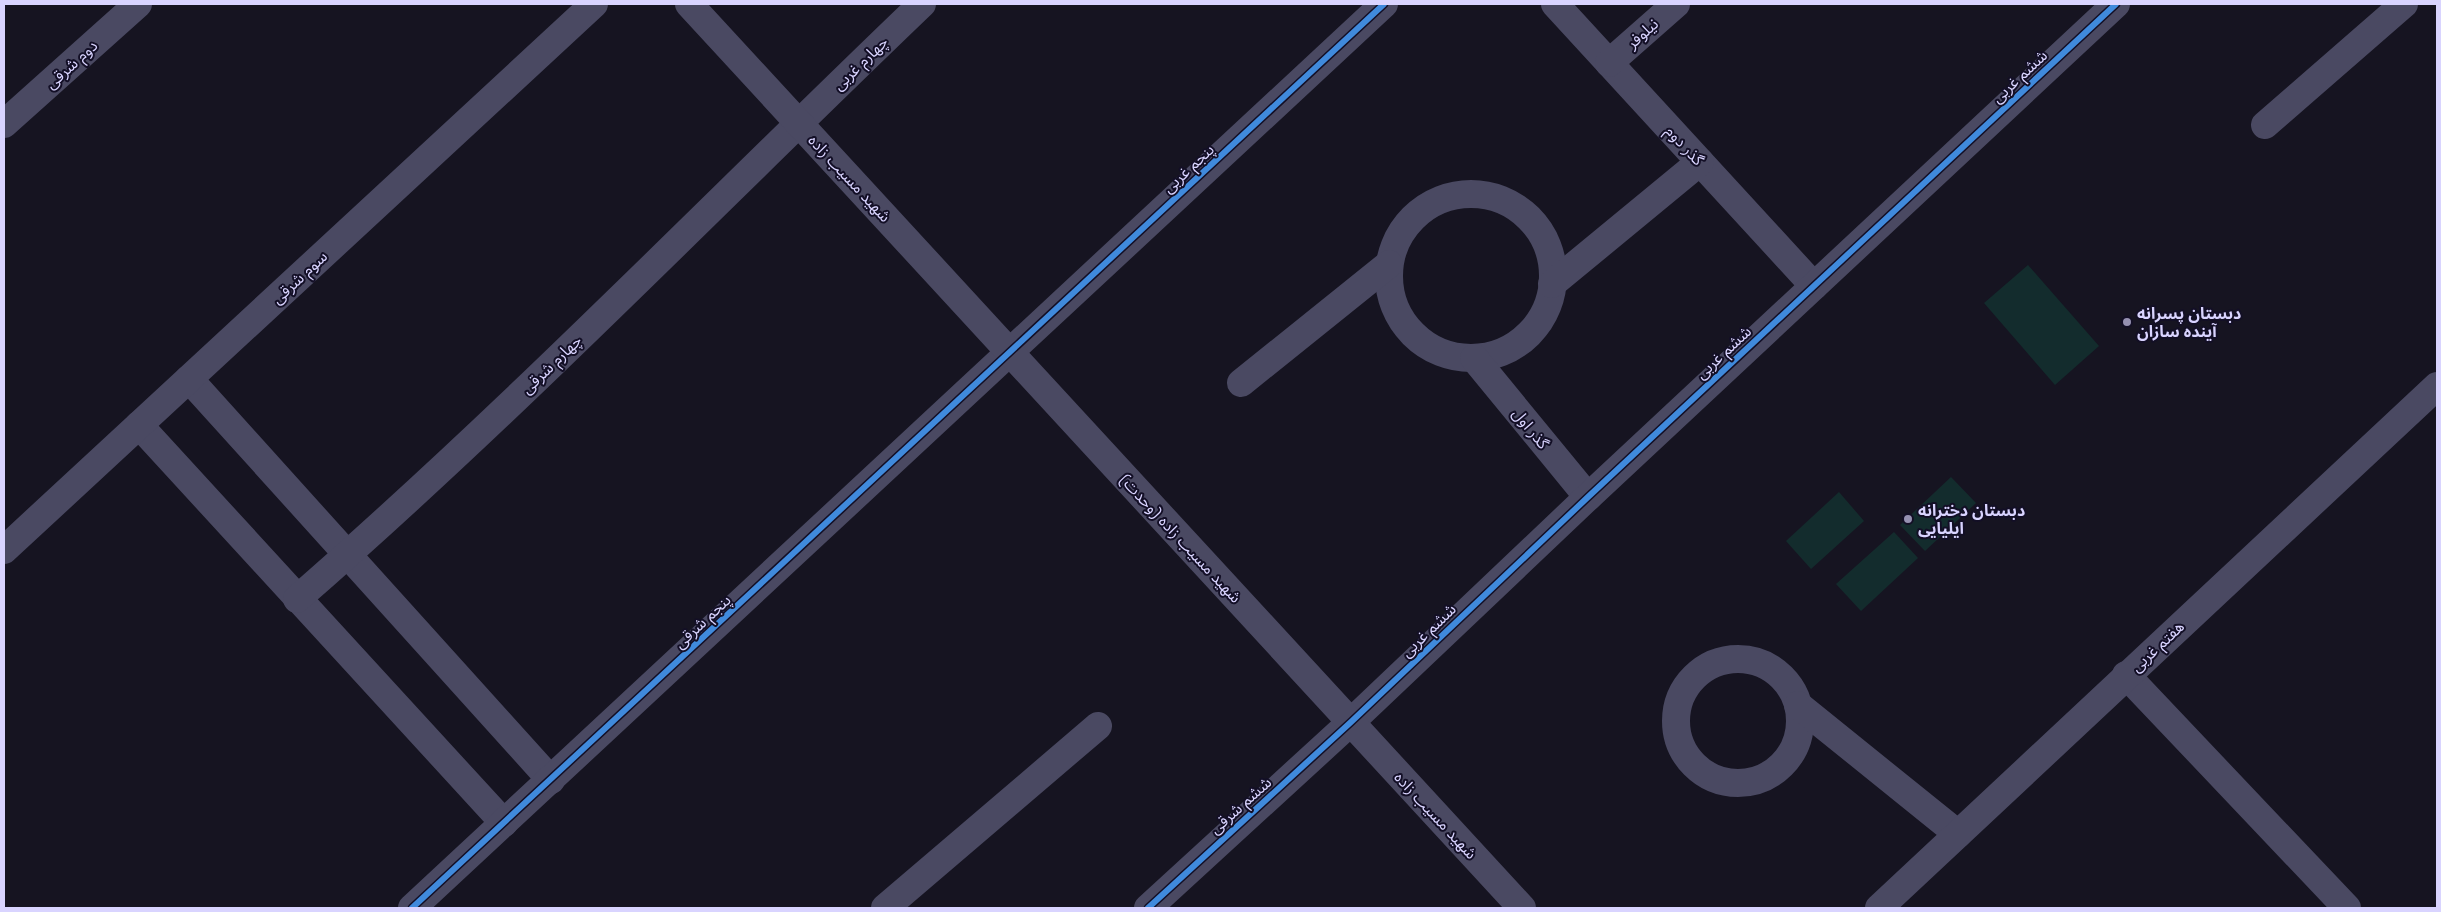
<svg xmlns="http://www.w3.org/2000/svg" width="2441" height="912" font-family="'Space Grotesk','Noto Sans Arabic',sans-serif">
	<rect width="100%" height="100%" fill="#161421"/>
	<g fill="#132c2d">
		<polygon points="2028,265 2099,346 2055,385 1984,303"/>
		<polygon points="1951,477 1976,503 1925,551 1900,525"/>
		<polygon points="1839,492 1864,521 1811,569 1786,541"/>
		<polygon points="1894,532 1918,558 1861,611 1836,584"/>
	</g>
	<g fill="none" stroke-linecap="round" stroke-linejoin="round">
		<g stroke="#4a4962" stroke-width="28">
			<polyline points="1555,4 1814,286"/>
			<polyline points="1609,63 1676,4"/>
			<polyline points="4,124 138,4"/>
			<polyline points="2265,125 2404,4"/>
			<circle cx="1471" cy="276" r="82"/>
			<polyline points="1552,284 1700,162"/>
			<polyline points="1474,358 1588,497"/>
			<polyline points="189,379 551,780"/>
			<polyline points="1241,383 1389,264"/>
			<polyline points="139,425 504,823"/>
			<polyline points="4,550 594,4"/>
			<path d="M297 599C514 410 714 203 922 4"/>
			<circle cx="1738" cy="721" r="62"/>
			<polyline points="2126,675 2347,908"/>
			<polyline points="1798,705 1958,834"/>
			<polyline points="412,908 1384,4"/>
			<polyline points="885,908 1098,726"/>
			<polyline points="1148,908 1351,722 1588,497 2116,4"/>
			<polyline points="1879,908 2437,386"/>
		</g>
		<polyline stroke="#4a4962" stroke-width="28" points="689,4 1522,908"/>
		<defs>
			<g id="cycleway">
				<polyline points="412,908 1384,4"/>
				<polyline points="1148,908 1351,722 1588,497 2116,4"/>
			</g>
		</defs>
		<use href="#cycleway" stroke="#130f26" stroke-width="9"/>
		<use href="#cycleway" stroke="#408adc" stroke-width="6"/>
	</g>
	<g fill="#9591b1" stroke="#130f26" stroke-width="2">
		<circle cx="2127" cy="322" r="5"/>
		<circle cx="1908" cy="519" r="5"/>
	</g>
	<g text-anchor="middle" stroke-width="4" stroke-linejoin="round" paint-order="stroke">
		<g font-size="16" fill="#d9d4ff" stroke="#130f26">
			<text transform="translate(1642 33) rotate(-42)" y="6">نیلوفر</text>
			<text transform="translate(860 63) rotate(-44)" y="6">چهارم غربی</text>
			<text transform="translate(71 64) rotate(-42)" y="6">دوم شرقی</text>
			<text transform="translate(2019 76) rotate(-43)" y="6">ششم غربی</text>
			<text transform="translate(1685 145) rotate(47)" y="6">گذر دوم</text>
			<text transform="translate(1188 168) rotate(-43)" y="6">پنجم غربی</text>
			<text transform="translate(850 178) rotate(47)" y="6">شهید مسیب زاده</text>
			<text transform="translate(299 277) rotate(-43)" y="6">سوم شرقی</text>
			<text transform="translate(1723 352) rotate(-43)" y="6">ششم غربی</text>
			<text transform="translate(551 364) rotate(-44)" y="6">چهارم شرقی</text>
			<text transform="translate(1531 428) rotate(51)" y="6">گذر اول</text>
			<text transform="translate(1181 538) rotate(47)" y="6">شهید مسیب زاده (وحدت)</text>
			<text transform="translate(702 621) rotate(-43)" y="6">پنجم شرقی</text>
			<text transform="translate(1428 630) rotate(-44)" y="6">ششم غربی</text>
			<text transform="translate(2157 646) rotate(-43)" y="6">هفتم غربی</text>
			<text transform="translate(1240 805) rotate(-42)" y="6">ششم شرقی</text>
			<text transform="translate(1436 815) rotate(47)" y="6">شهید مسیب زاده</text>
		</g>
		<g font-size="16" font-weight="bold" fill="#d9d4ff" stroke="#130f26" text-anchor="start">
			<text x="2137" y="319">دبستان پسرانه<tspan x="2137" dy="18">آینده سازان</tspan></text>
			<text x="1918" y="516">دبستان دخترانه<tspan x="1918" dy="18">ایلیایی</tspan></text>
		</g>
	</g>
	<rect width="2441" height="912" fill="none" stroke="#d9d4ff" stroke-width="10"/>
</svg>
